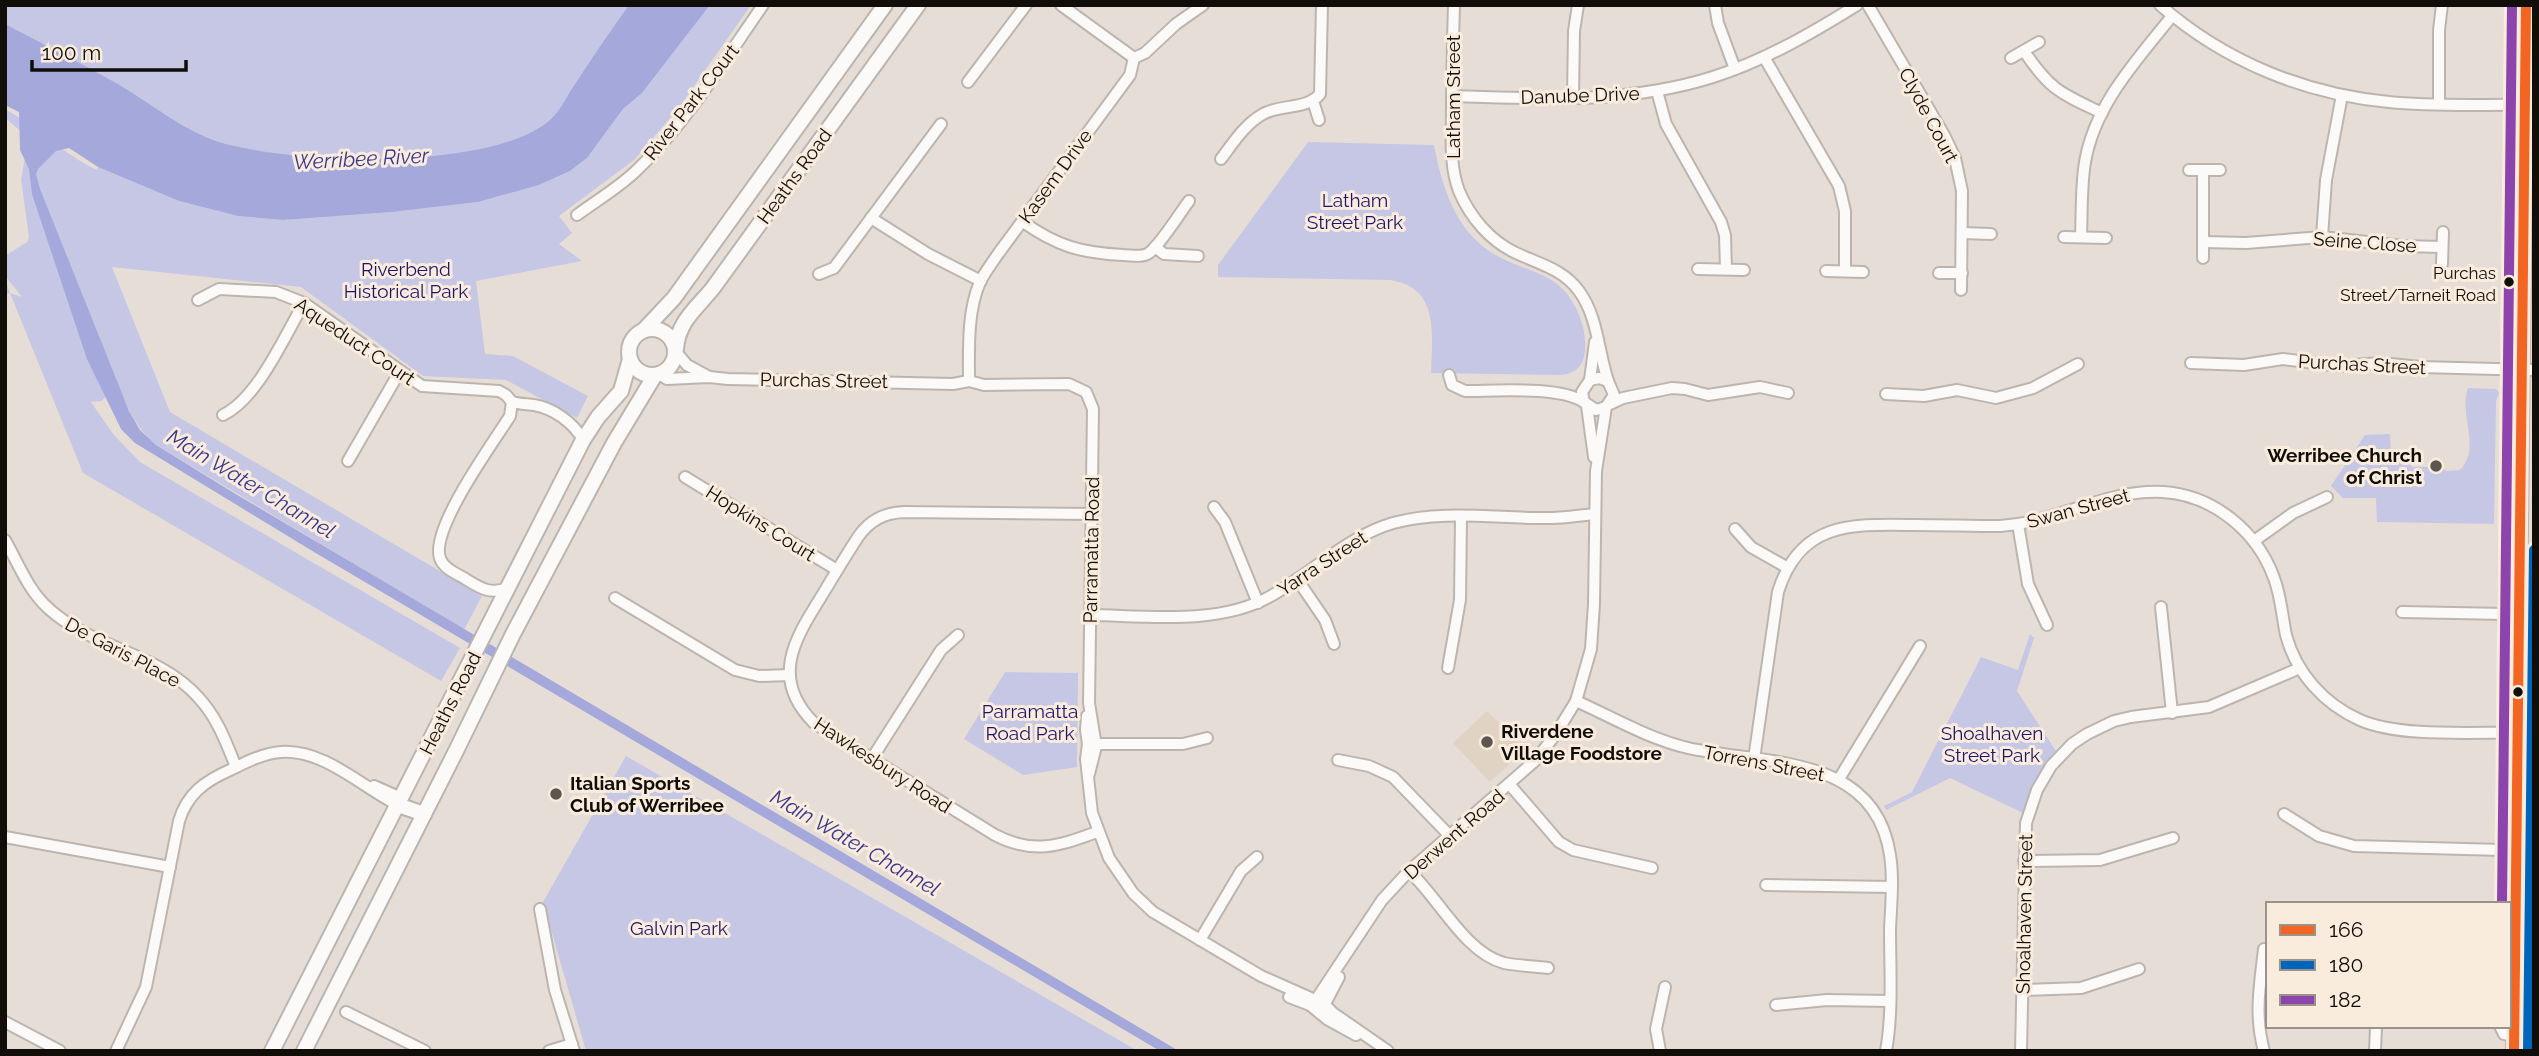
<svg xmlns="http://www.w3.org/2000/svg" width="2539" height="1056" font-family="Raleway,sans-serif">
	<rect width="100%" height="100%" fill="#e6ded6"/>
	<polygon fill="#e1d3c4" points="1487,711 1526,749 1490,782 1453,743"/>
	<g fill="#c6c7e5">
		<path d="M5 5H629C610 31 592 58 575 84 567 95 561 110 551 119 491 173 293 165 219 142 182 130 151 103 118 84 81 63 43 44 5 24Z"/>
		<path d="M710 5H751L678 109 634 160 559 216 572 233 559 244 582 261 476 281 485 354 513 356 588 396 577 418 506 380 423 376 301 287 112 267 170 412 482 596 464 630 156 445C135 426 128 409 117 383L102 401 91 402 113 434 140 462 460 648 441 681 83 473 10 293 5 294V281L10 293 22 297 6 277 5 256 27 242 29 237 21 179 25 158 23 133 5 118V109C38 127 63 154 97 170L98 167 179 201 238 216 283 220 392 212 478 202 539 185 570 171 587 158 623 109 642 93Z"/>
		<path d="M1308 142 1434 145C1440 176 1449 209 1470 234 1497 264 1522 263 1553 281 1575 295 1590 331 1584 357 1581 369 1572 374 1561 375L1431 373C1432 335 1440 287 1390 280L1218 277V265Z"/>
		<path d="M2468 388 2496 389 2499 393 2496 401 2494 524 2377 522 2376 498H2343L2331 486 2365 435 2390 434 2391 458H2408L2412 467H2439L2447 471 2460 470C2482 447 2458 414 2468 388Z"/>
		<polygon points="2030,634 2034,638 2017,691 2056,751 2039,773 2023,813 1950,778 1886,810 1884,806 1912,792 1981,657 2018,670"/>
		<polygon points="1005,672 1078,673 1077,767 1023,775 964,739"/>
		<polygon points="626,756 1138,1051 586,1051 543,902"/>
		<polygon points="2530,781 2530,816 2522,815 2522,782"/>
		<polygon points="2522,820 2529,820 2529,857 2523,857 2522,854"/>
	</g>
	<path fill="#a4a8db" d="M629 5H710L642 93 623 109 587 158 570 171 539 185 478 202 392 212 283 220 238 216 179 201 98 167 69 148 56 151 38 169 36 174 40 189 129 411 140 430 156 445 234 493 1179 1051H1160L314 552 135 443 121 429 87 359 32 194 29 169 20 150 19 112 5 105V24C43 44 81 63 118 84 151 103 182 130 219 142 292 164 492 172 551 119 561 110 567 95 575 84 592 58 610 31 629 5Z"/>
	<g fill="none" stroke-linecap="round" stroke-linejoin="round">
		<defs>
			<g id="minor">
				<polyline points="1061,5 1134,58"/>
				<path d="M1454 5C1453 39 1452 73 1452 107 1452 135 1449 165 1459 191 1470 217 1490 241 1516 253 1539 264 1563 269 1579 291 1598 317 1598 351 1608 381"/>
				<polyline points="1715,5 1718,23 1735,69"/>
				<polyline points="1868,5 1944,135 1955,158 1962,191 1961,290"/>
				<path d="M2160 5C2224 61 2304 94 2389 102 2437 107 2486 104 2534 105"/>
				<path d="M2024 51C2050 90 2060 93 2102 113"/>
				<polyline points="1764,57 1839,186 1845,211 1845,271"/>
				<polyline points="2011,58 2039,42"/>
				<polyline points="968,82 1026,5"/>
				<polyline points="1657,91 1666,124 1721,222 1725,235 1726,269"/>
				<path d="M1452 96C1540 99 1628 104 1713 77 1764 61 1812 33 1857 5"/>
				<polyline points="1573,98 1574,31 1578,5"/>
				<polyline points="1313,101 1319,120"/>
				<polyline points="2439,104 2439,30 2442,5"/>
				<path d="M1221 159C1233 143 1245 124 1263 114 1280 104 1307 110 1320 94L1322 5"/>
				<polyline points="2189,170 2220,170"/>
				<path d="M577 215C597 200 620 187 638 169 687 122 724 61 763 5"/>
				<polyline points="871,218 928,254 981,281"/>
				<path d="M1023 222C1057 246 1081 253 1123 255 1131 255 1142 258 1149 253 1161 244 1179 214 1189 201"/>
				<polyline points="1962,233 1991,234"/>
				<polyline points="2064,237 2106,238"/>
				<path d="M2081 237C2082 212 2081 186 2085 162 2095 104 2137 60 2172 16"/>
				<polyline points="2322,237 2326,180 2342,95"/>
				<polyline points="2204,242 2246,243 2322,237 2403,246 2442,247"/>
				<polyline points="1155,247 1164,254 1198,256"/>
				<polyline points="2203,258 2203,170"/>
				<polyline points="2442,264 2443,232"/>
				<polyline points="1698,269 1744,270"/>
				<polyline points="1826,271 1863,272"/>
				<polyline points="1939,273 1962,273"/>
				<polyline points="819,274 834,268 941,124"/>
				<polyline points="198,300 219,289 276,292 304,303 422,386 499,391 506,395 512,402"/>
				<polyline points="676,352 687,365 709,377"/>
				<polyline points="2191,363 2244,365 2283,359 2339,366 2381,363 2420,367 2534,370"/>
				<polyline points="659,374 667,379 709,377 728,379 953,384 969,381 984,385 1069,384 1086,392 1093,409 1089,703 1096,746 1089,774"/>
				<path d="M1449 375 1452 385 1465 391C1496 391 1559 386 1584 402"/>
				<polyline points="1590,380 1595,342"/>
				<path d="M969 381C969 349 967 312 980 282 985 272 992 263 998 254L1130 75 1134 58 1145 53 1176 24 1203 5"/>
				<polyline points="1886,394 1924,396 1957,390 1996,398 2033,388 2078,364"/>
				<path d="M512 402C519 404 526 404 534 405 553 408 574 423 583 440"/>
				<polyline points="1610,404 1623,398 1672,388 1685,389 1708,395 1760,387 1788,393"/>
				<polyline points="1587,406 1594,457"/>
				<path d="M223 415C258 398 284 337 304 303"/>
				<polyline points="348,461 400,371"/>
				<polyline points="685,477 837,570"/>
				<polyline points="1214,507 1225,522 1258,603"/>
				<path d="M1092 514 904 512C884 513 870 520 858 537 845 557 833 577 821 597 794 640 770 679 814 723L995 835C1034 855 1058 846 1097 832"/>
				<polyline points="2018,524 2028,584 2047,625"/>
				<path d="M2521 524 2509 532 2505 543 2504 690 2506 699C2516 705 2525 701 2534 695"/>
				<polyline points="1735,529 1751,547 1788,568"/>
				<path d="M5 540C18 563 28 590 48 608 91 648 159 653 198 697 217 717 226 742 236 767"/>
				<polyline points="2254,541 2293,513 2327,497"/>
				<polyline points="1297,579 1325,620 1334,644"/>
				<path d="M508 588C490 595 480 588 464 578 455 573 443 568 440 558 430 529 493 443 510 416L512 402"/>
				<polyline points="615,598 735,670 759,676 790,675"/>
				<polyline points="2161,607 2172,713"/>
				<polyline points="2402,612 2505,614"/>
				<path d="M1091 615C1147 616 1219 625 1269 597 1311 574 1346 537 1393 523 1443 509 1500 519 1552 518 1566 518 1581 515 1595 514"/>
				<polyline points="1448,668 1460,600 1461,517"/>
				<path d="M1576 701C1612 717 1649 739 1688 748 1764 765 1875 753 1890 855 1894 879 1891 905 1890 929 1890 969 1893 1012 1886 1051"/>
				<polyline points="1087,716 1086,730 1088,744 1086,759 1092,813 1109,858 1133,893 1153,912 1170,922 1261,976 1324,1004 1333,1013 1388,1051"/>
				<polyline points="1092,744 1183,744 1207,738"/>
				<path d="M1754 759 1778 592C1800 521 1852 524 1914 525 1943 525 1971 526 2000 526L2018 524C2067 516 2113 489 2163 492 2213 495 2257 531 2274 578 2281 596 2282 616 2286 635 2296 673 2324 704 2360 720 2403 739 2485 731 2534 733"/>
				<polyline points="871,760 941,650 958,635"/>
				<polyline points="1338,760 1369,766 1393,777 1450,836"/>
				<polyline points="1839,779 1920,646"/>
				<polyline points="1510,785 1559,842 1573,850 1652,868"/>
				<polyline points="374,786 401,798"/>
				<polyline points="2284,814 2319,836 2354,846 2502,850"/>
				<polyline points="5,837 170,867"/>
				<polyline points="2024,861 2100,860 2173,838"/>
				<path d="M1409 871C1438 897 1465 953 1504 963 1518 966 1533 966 1548 968"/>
				<polyline points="2516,871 2534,872"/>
				<polyline points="1766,885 1891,887"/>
				<polyline points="2502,904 2503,779 2506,774 2518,768"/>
				<polyline points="540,909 555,990 574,1051"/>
				<polyline points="1200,940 1241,871 1257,857"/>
				<polyline points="2022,990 2081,988 2139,969"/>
				<polyline points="1289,997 1310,1005 1327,1019 1356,1035"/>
				<polyline points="1776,1005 1827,1000 1889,1001"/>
				<polyline points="1319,1007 1327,1000 1339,977"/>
				<polyline points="1317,1009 1319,995 1382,900 1409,871 1537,759 1557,732 1576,701 1591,649 1594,604 1596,471 1606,407 1614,395 1608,381 1599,378 1590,380 1582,392 1584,402 1596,410 1606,407"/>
				<polyline points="346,1012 425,1051"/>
				<polyline points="5,1022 60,1051"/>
				<polyline points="2500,1026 2504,1034 2514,1036 2530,1025"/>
				<path d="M116 1051 146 987 179 821C187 794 205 781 230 770 246 762 264 753 281 752 324 749 362 787 398 805"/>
				<polyline points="549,1051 572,1044"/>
				<polyline points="1660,1051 1656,1029 1665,987"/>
				<polyline points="2021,1051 2026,823 2037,790 2051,766 2072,744 2087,734 2114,721 2131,717 2209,707 2300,668"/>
				<path d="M2264 1051C2254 1015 2260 985 2264 949"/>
				<polyline points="2375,1051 2376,1026"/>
			</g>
			<g id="major">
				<circle cx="652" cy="352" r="23"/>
				<polyline points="644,330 674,298 885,5"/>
				<path d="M676 349C678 321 697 308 713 288L918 5"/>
				<polyline points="398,805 424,814"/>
				<polyline points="272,1051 583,440 598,417 621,391 630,359"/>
				<polyline points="304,1051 456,751 513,634 614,443 655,375"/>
				<polyline points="2514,1051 2526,5"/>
				<polyline points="2530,1051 2534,904"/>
			</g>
		</defs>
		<use href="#minor" stroke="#bcb5af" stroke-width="14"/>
		<use href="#major" stroke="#bcb5af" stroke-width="18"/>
		<use href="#minor" stroke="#fbfaf9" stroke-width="10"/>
		<use href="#major" stroke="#fbfaf9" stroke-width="14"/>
		<defs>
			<polyline id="bus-1" points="2514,1051 2526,5"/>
			<polyline id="bus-2" points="2528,1051 2534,550"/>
			<polyline id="bus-3" points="2502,904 2512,5"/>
		</defs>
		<use href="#bus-1" stroke="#f9ecdd" stroke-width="16"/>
		<use href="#bus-2" stroke="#f9ecdd" stroke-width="16"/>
		<use href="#bus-3" stroke="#f9ecdd" stroke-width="16"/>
		<use href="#bus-1" stroke="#f26522" stroke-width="10"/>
		<use href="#bus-2" stroke="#0065bd" stroke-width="10"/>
		<use href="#bus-3" stroke="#8e44ad" stroke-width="10"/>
	</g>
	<g fill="#110d08" stroke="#f9ecdd" stroke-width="2.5">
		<circle cx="2509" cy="282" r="6"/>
		<circle cx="2518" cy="692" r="6"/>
	</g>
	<g fill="#5c5650" stroke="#f9ecdd" stroke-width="2.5">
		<circle cx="2436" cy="466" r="7"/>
		<circle cx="1487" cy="742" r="7"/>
		<circle cx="556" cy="794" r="7"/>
	</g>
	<g text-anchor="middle" stroke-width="6" stroke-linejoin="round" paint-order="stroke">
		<g font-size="17" fill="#110d08" stroke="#f9ecdd" text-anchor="end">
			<text x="2496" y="279">Purchas<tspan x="2496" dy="22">Street/Tarneit Road</tspan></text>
		</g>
		<g font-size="19" fill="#110d08" stroke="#f9ecdd">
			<text transform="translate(1580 95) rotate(-2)" y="7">Danube Drive</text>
			<text transform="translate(1453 97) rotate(-90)" y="7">Latham Street</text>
			<text transform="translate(691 102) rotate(-52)" y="7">River Park Court</text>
			<text transform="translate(1929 115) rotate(62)" y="7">Clyde Court</text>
			<text transform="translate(794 176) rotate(-54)" y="7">Heaths Road</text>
			<text transform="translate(1055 176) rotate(-54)" y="7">Kasem Drive</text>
			<text transform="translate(2365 242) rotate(4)" y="7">Seine Close</text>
			<text transform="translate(355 341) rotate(34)" y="7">Aqueduct Court</text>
			<text transform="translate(2362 364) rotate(3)" y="7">Purchas Street</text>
			<text transform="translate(824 380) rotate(1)" y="7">Purchas Street</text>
			<text transform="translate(2078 508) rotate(-15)" y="7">Swan Street</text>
			<text transform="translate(761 523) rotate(32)" y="7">Hopkins Court</text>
			<text transform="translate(1091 550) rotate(-89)" y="7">Parramatta Road</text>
			<text transform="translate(1322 563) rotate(-33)" y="7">Yarra Street</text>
			<text transform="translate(123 652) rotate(28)" y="7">De Garis Place</text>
			<text transform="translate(450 703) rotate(-63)" y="7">Heaths Road</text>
			<text transform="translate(1764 763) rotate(11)" y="7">Torrens Street</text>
			<text transform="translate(883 765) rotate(33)" y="7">Hawkesbury Road</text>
			<text transform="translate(1454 834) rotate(-41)" y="7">Derwent Road</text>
			<text transform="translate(2024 914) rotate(-89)" y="7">Shoalhaven Street</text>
		</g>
		<g font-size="19" fill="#1f136c" stroke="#f9ecdd">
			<text x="1355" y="207">Latham<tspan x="1355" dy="22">Street Park</tspan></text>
			<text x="406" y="276">Riverbend<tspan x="406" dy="22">Historical Park</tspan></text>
			<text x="1030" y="718">Parramatta<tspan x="1030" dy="22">Road Park</tspan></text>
			<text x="1992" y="740">Shoalhaven<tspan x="1992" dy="22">Street Park</tspan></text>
			<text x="679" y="935">Galvin Park</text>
		</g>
		<g font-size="19" font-weight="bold" fill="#110d08" stroke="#f9ecdd" text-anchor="start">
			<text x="2422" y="462" text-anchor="end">Werribee Church<tspan x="2422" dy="22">of Christ</tspan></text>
			<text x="1501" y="738">Riverdene<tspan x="1501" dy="22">Village Foodstore</tspan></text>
			<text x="570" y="790">Italian Sports<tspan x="570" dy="22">Club of Werribee</tspan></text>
		</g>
		<g font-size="21" font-style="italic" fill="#383790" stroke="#f9ecdd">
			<text transform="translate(361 159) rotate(-3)" y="7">Werribee River</text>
			<text transform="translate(251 484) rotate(31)" y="7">Main Water Channel</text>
			<text transform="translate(855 843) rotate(30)" y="7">Main Water Channel</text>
		</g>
	</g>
	<rect width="2539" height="1056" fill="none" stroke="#110d08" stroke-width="14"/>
	<rect x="2266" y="902" width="245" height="126" fill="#f9ecdd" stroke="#9c9388" stroke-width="2"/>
	<rect x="2280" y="925" width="35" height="10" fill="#f26522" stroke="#9c9388" stroke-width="2"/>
	<text x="2329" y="937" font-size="21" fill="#110d08">166</text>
	<rect x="2280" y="960" width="35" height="10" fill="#0065bd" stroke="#9c9388" stroke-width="2"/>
	<text x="2329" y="972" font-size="21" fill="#110d08">180</text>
	<rect x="2280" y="995" width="35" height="10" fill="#8e44ad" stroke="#9c9388" stroke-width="2"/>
	<text x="2329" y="1007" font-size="21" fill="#110d08">182</text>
	<path d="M32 60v10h154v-10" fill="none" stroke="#110d08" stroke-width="3.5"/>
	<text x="42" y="60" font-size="21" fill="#110d08" stroke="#f9ecdd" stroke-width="5" paint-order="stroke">100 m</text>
</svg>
